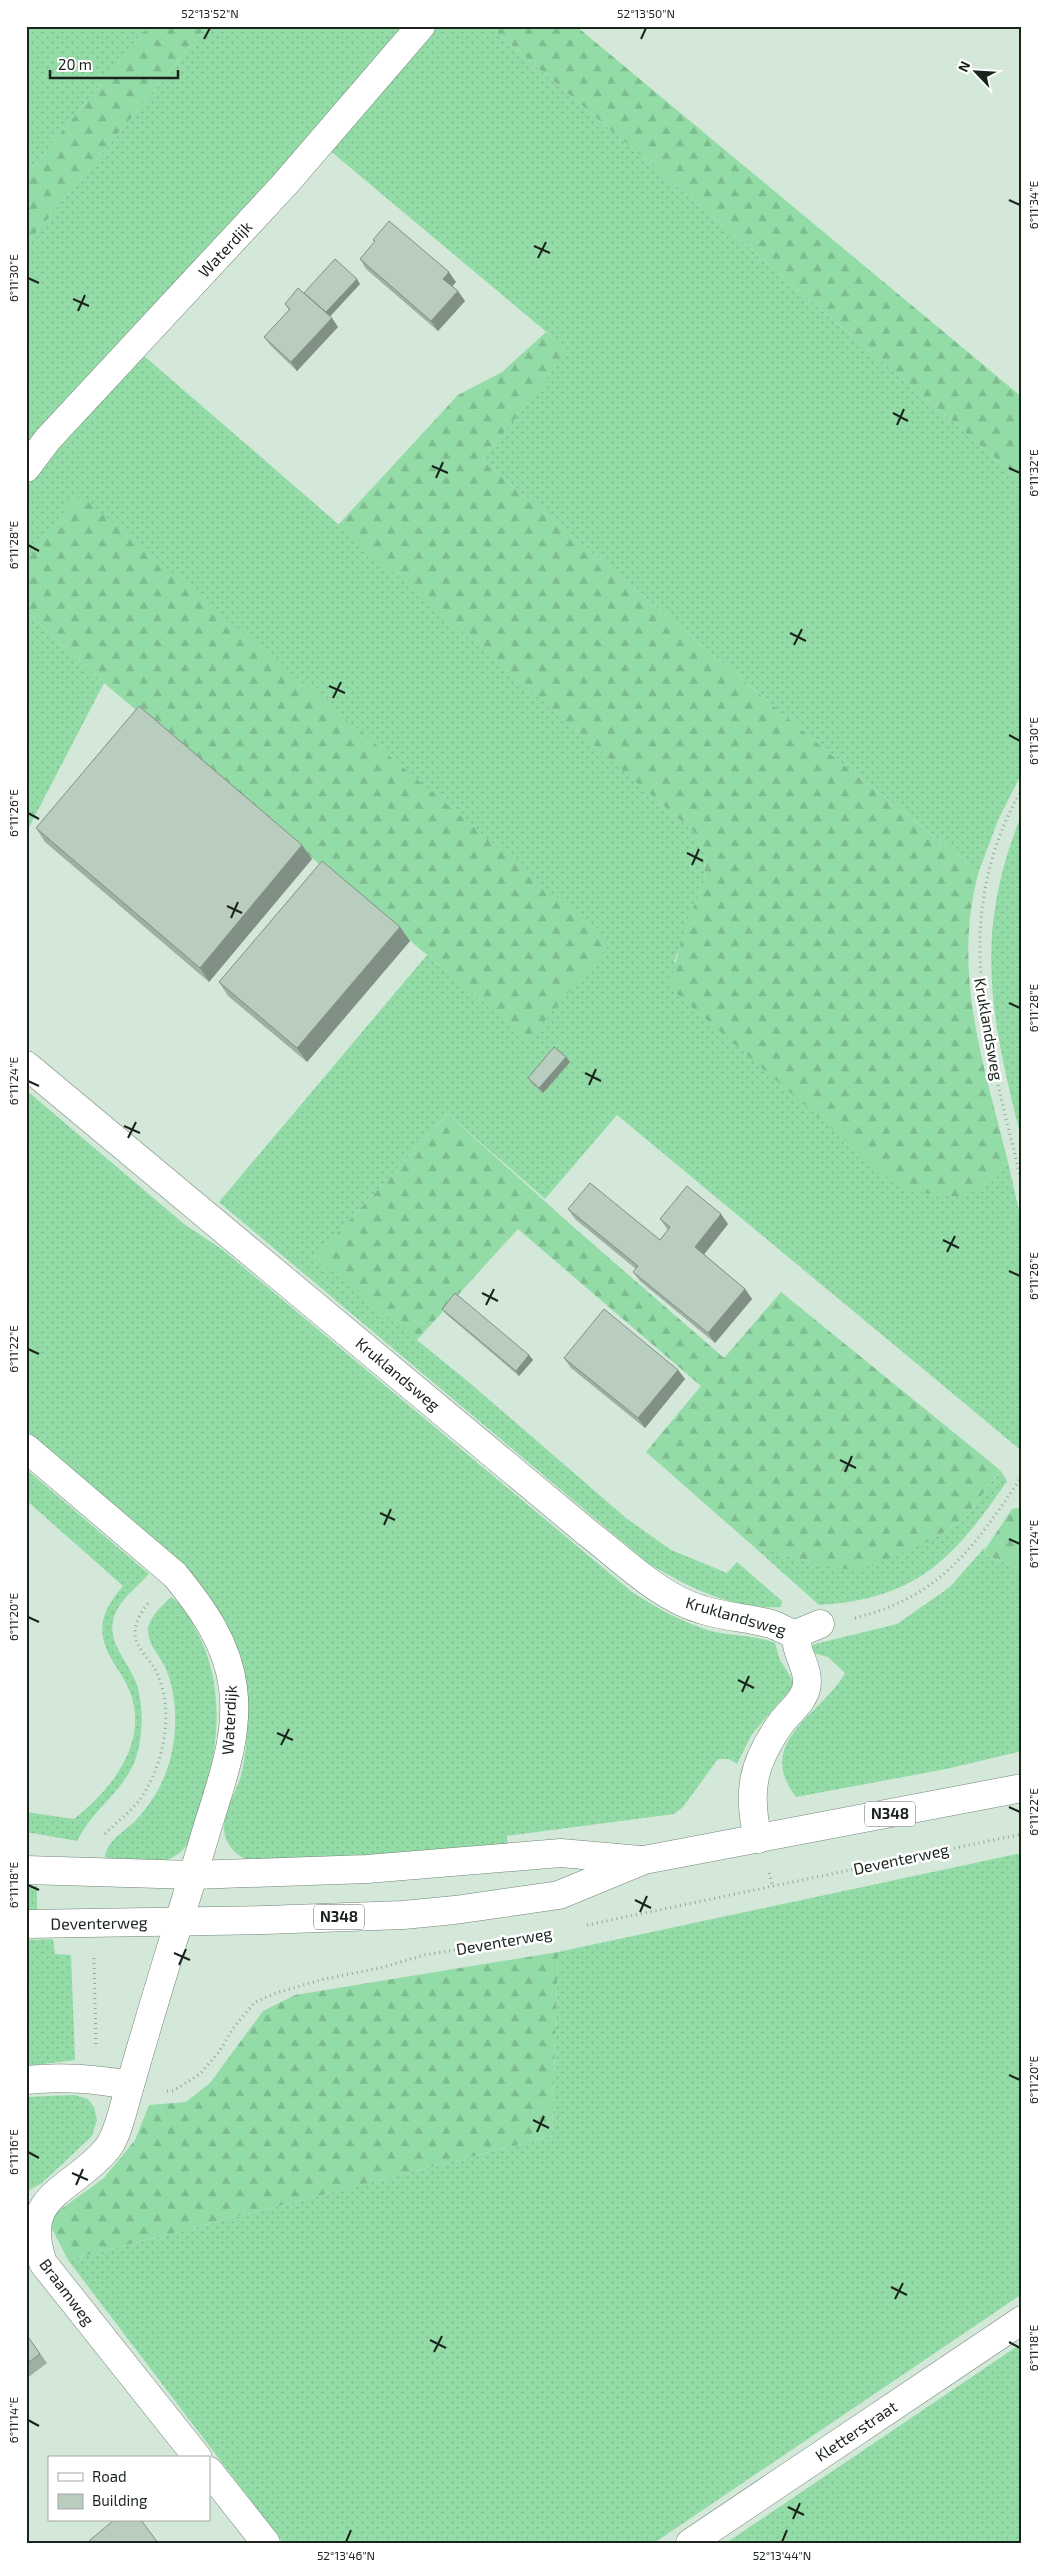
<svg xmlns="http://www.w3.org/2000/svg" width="1048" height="2569" font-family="'Exo 2',sans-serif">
	<defs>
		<pattern id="grass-dots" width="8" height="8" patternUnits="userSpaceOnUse" patternTransform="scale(1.25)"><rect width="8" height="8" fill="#93dca7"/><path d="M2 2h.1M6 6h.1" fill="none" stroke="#7ebc8f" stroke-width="1.8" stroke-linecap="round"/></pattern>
		<pattern id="forest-firs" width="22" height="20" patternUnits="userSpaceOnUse" patternTransform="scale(1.25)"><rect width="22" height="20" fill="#93dca7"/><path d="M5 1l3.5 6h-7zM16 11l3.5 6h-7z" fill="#7ebc8f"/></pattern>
	</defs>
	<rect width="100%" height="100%" fill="#d3e8d8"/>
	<g fill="url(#grass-dots)">
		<polygon points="26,26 149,26 26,175"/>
		<polygon points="207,26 407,26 345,100 26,451 26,245"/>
		<polygon points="434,26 489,26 1022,481 1022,773 998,820 979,871 841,763 482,460 568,350 328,149"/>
		<path d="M143 355 694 832 704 853 705 879 674 962 984 1185 1008 1162 1022 1224V1451L617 1115 545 1199 448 1114 315 1257 471 1384 626 1518 671 1550 727 1573 737 1562 782 1601 781 1607C732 1610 689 1587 649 1564L219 1202 427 955 528 1039 26 562V486L66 438Z"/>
		<polygon points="26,611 104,683 26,833"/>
		<path d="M1022 814V1141C991 1019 972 934 1022 814Z"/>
		<path d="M26 1090 184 1224 223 1250 632 1592C658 1609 685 1624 715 1632 734 1636 758 1636 775 1643L780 1660 795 1684 752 1734 737 1764 729 1759H718L683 1807 674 1814 507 1836 508 1847 255 1862C239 1858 226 1848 224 1830 222 1810 238 1791 242 1772 258 1692 237 1626 184 1565L26 1430Z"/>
		<path d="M26 1469 149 1574C139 1585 125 1596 118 1608 101 1637 126 1657 136 1682 143 1703 143 1725 139 1746 132 1787 94 1806 77 1841L26 1832V1812L74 1819C112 1789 149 1743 130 1692 123 1673 106 1657 103 1637 99 1617 111 1600 123 1586L26 1500Z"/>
		<path d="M1000 1470 1007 1481C954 1558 918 1599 819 1605L753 1546 815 1563 930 1541 964 1519Z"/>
		<path d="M985 1547 984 1551 988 1556 1022 1569V1751L946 1769 796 1797C753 1741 822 1715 845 1673L828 1657 813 1653 811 1645 897 1624 950 1587Z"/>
		<path d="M171 1597C182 1604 190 1618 196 1630 233 1698 214 1777 187 1845 167 1871 134 1863 105 1857 108 1839 125 1832 136 1820 148 1807 159 1791 165 1775 178 1742 179 1701 166 1669 161 1657 148 1645 148 1631 148 1618 162 1606 171 1597Z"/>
		<polygon points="1022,1853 1022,2294 654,2543 283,2543 68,2260 552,2136 558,1952"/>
		<rect x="26" y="1886" width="11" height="25"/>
		<polygon points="53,1939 55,1954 71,1955 75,2060 26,2066 26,1940"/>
		<polygon points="74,2095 88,2099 94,2107 97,2120 92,2136 42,2183 26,2192 26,2097"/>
		<polygon points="1022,2343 1022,2543 726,2543"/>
	</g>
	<g fill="url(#forest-firs)">
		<polygon points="149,26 207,26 26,245 26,175"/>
		<polygon points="489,26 576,26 1022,397 1022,481"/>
		<path d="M546 332 569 350 482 460 841 763 979 871C951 971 984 1065 1008 1162 996 1173 984 1188 969 1194 954 1201 916 1191 900 1188L669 987 683 934 705 879 704 853 694 832 338 525 458 395 502 372Z"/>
		<polygon points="75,497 86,500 611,943 528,1040 104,683 26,611 26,562"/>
		<polygon points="448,1114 570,1224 724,1358 781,1292 1000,1470 964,1519 930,1541 863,1569 845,1569 815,1563 753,1546 646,1452 701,1386 518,1229 416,1341 315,1257"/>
		<polygon points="1022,1507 1022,1569 988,1556 984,1551 1012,1509"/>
		<polygon points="558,1952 552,2136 68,2260 49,2223 53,2215 104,2178 135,2140 149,2105 186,2102 210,2083 263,2011 295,1995"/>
	</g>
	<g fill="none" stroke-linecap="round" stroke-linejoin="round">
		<defs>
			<g id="minor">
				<polyline points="26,468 48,439 285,184 421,26"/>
				<path d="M26 1065 589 1534C623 1560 660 1598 703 1610 726 1617 749 1618 771 1624 780 1627 787 1632 796 1634"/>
				<path d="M26 1448 175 1575C202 1608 228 1644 233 1688 240 1740 217 1793 203 1842 176 1933 147 2023 122 2114 118 2126 115 2139 107 2149 71 2192 19 2194 43 2263L198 2458"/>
				<path d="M758 1839C747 1792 752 1764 781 1723 789 1712 802 1703 806 1689 811 1670 795 1654 796 1634L820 1624"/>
				<path d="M26 2080C63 2076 94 2079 130 2085"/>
				<polyline points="209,2471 266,2543"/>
				<polyline points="690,2543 1022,2320"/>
			</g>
			<g id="major">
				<polyline points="26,1870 193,1875 367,1869 561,1853 640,1860"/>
				<polyline points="26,1924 265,1920 403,1915 455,1910 559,1895 644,1860 1022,1788"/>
			</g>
		</defs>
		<use href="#minor" stroke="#718576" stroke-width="29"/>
		<use href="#major" stroke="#718576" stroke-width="29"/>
		<g stroke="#95a599" stroke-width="3" stroke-dasharray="1 4" stroke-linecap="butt">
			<path d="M1022 789C946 920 990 1049 1022 1184"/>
			<path d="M855 1618C941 1597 975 1546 1022 1476"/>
			<path d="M105 1834C119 1819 136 1809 146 1790 166 1755 174 1706 155 1669 148 1658 135 1646 135 1633 134 1622 143 1610 149 1602"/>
			<polyline points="769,1873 773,1886"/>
			<polyline points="587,1925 1022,1834"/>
			<polyline points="94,1958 96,2045"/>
			<polyline points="167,2091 173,2091 200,2074 219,2052 234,2027 255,2002 276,1993 324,1979 380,1968 425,1955 480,1946"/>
		</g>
		<use href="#minor" stroke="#fff" stroke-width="28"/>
		<use href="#major" stroke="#fff" stroke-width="28"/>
	</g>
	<g fill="#9eb0a3">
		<polygon points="375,242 456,282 452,286 465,301 438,331 366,269 360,259"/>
		<polygon points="360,284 330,317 338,327 297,371 271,346 264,337 289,310 285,304 304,293"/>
		<polygon points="36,828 312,859 209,982 45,842"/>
		<polygon points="400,927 410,941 307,1062 228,996 219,982"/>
		<polygon points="566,1057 570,1062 543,1093 531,1083 528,1078"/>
		<polygon points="568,1209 660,1240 668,1230 660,1219 728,1224 704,1254 745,1289 752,1299 715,1343 640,1281 633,1272 636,1269 575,1219"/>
		<polygon points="442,1309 529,1355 533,1360 519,1376 446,1314"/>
		<polygon points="564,1358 678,1370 685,1379 645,1428 571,1368"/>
		<polygon points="26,2334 47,2363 26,2379"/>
	</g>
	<g fill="#819084">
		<polygon points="449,272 456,282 450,289 443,279"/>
		<polygon points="357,279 360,284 328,318 325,313"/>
		<polygon points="458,291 465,301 438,331 431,321"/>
		<polygon points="332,318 338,327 297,371 291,362"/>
		<polygon points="302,845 312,859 209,982 200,968"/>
		<polygon points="400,927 410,941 307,1062 297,1048"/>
		<polygon points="566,1057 570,1062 543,1093 539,1088"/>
		<polygon points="721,1214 728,1224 702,1257 695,1247"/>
		<polygon points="745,1289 752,1299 715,1343 708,1333"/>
		<polygon points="529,1355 533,1360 519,1376 516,1371"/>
		<polygon points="678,1370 685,1379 645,1428 638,1418"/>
	</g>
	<g fill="#b8cdbd" stroke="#819084">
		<polygon points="389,221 449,272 443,279 458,291 431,321 360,259 375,241 373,240"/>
		<polygon points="335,259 357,279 326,312 304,293"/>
		<polygon points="298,288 332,318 291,362 264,337 290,309 285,304"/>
		<polygon points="139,706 302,845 200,968 36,828"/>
		<polygon points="322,861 400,927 297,1048 219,982"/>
		<polygon points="554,1047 566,1057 539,1088 528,1078"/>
		<polygon points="590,1183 660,1240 670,1227 660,1219 687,1186 721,1214 695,1247 745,1289 708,1333 633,1272 638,1266 568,1209"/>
		<polygon points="455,1293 529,1355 516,1371 442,1309"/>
		<polygon points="604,1309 678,1370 638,1418 564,1358"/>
		<polygon points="26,2334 40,2354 26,2364"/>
		<polygon points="114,2520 141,2520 158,2543 91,2543 89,2541"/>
	</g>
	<path fill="none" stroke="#1b231d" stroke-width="2" d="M204 39 210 28M641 39 646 28M1009 200 1020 205M534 246 550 253M538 258 546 242M28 278 39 283M73 299 89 306M78 311 85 295M893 413 908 421M897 425 904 409M432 466 448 473M1009 468 1020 473M436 478 443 462M28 545 39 551M790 633 806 641M794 645 802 629M329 686 345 693M333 698 341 682M1009 735 1020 741M28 813 39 819M687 853 703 861M692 865 699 849M227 906 242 913M231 918 238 902M1009 1003 1020 1008M585 1073 601 1081M28 1081 39 1086M589 1085 596 1069M124 1126 140 1133M128 1138 136 1122M943 1240 959 1248M947 1252 955 1236M1009 1271 1020 1276M482 1293 498 1301M486 1305 494 1289M28 1349 39 1354M840 1460 856 1468M845 1472 852 1456M380 1513 395 1520M384 1525 391 1509M1009 1539 1020 1544M28 1617 39 1622M738 1680 754 1688M742 1692 749 1676M277 1733 293 1740M281 1745 289 1729M1009 1807 1020 1812M28 1885 39 1890M635 1900 651 1908M640 1912 647 1896M174 1953 190 1960M179 1965 186 1949M1009 2075 1020 2080M533 2120 549 2128M537 2132 544 2116M28 2152 39 2158M72 2173 88 2180M76 2185 83 2169M891 2287 907 2295M895 2299 903 2283M430 2340 446 2348M1009 2342 1020 2348M434 2352 442 2336M28 2420 39 2426M788 2507 804 2515M793 2519 800 2503M346 2542 351 2530M782 2542 787 2530"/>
	<g text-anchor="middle" stroke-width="5" stroke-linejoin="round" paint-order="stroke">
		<g fill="#fff" stroke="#5f6561" stroke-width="1">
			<rect x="865" y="1801.5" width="50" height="25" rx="4"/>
			<rect x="314" y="1904.5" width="50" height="25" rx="4"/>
		</g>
		<g font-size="15" font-weight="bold" fill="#1b231d">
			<text x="890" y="1819">N348</text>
			<text x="339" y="1922">N348</text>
		</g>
		<g font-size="16" fill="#1b231d" stroke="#fff">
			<text transform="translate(225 249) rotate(-47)" y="6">Waterdijk</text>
			<text transform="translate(989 1029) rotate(80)" y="6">Kruklandsweg</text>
			<text transform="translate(398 1374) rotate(40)" y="6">Kruklandsweg</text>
			<text transform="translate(736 1616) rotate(16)" y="6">Kruklandsweg</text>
			<text transform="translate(229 1720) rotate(-87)" y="6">Waterdijk</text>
			<text transform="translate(901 1859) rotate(-12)" y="6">Deventerweg</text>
			<text transform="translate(99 1923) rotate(-1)" y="6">Deventerweg</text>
			<text transform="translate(504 1941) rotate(-10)" y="6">Deventerweg</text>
			<text transform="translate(67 2292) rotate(53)" y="6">Braamweg</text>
			<text transform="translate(856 2431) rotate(-34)" y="6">Kletterstraat</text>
		</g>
	</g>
	<rect width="1048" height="2569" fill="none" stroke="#ffffff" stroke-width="55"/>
	<rect x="48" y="2456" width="162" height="65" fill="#ffffff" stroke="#a4a7a5"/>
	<rect x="58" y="2473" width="25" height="8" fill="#ffffff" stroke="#a4a7a5"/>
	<text x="92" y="2482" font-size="15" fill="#1b231d">Road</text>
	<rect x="58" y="2494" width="25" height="15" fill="#b8cdbd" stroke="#a4a7a5"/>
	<text x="92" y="2506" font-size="15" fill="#1b231d">Building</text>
	<g transform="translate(976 72) rotate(295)" stroke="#ffffff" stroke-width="4" paint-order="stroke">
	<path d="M0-4L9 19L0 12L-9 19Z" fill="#1b231d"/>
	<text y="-8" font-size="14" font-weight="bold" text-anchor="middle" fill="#1b231d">N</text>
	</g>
	<path d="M50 70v8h128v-8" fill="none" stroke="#1b231d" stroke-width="2.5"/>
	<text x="58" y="70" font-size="15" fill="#1b231d" stroke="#ffffff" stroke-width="4" paint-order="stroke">20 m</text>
	<rect x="28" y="28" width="992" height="2514" fill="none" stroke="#1b231d" stroke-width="2"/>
	<g font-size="12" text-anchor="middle" fill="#1b231d">
		<text x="210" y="18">52°13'52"N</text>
		<text x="646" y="18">52°13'50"N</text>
		<text transform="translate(1034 205) rotate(-90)" y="4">6°11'34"E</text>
		<text transform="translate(14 278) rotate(-90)" y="4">6°11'30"E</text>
		<text transform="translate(1034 473) rotate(-90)" y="4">6°11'32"E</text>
		<text transform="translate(14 545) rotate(-90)" y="4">6°11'28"E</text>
		<text transform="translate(1034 741) rotate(-90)" y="4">6°11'30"E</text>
		<text transform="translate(14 813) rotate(-90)" y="4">6°11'26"E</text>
		<text transform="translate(1034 1008) rotate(-90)" y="4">6°11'28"E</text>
		<text transform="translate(14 1081) rotate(-90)" y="4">6°11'24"E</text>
		<text transform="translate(1034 1276) rotate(-90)" y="4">6°11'26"E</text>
		<text transform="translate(14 1349) rotate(-90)" y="4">6°11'22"E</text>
		<text transform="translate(1034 1544) rotate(-90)" y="4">6°11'24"E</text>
		<text transform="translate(14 1617) rotate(-90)" y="4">6°11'20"E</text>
		<text transform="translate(1034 1812) rotate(-90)" y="4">6°11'22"E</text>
		<text transform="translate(14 1885) rotate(-90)" y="4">6°11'18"E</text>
		<text transform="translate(1034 2080) rotate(-90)" y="4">6°11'20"E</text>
		<text transform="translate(14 2152) rotate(-90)" y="4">6°11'16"E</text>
		<text transform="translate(1034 2348) rotate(-90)" y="4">6°11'18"E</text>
		<text transform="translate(14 2420) rotate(-90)" y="4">6°11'14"E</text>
		<text x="346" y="2560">52°13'46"N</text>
		<text x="782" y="2560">52°13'44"N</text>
	</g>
</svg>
